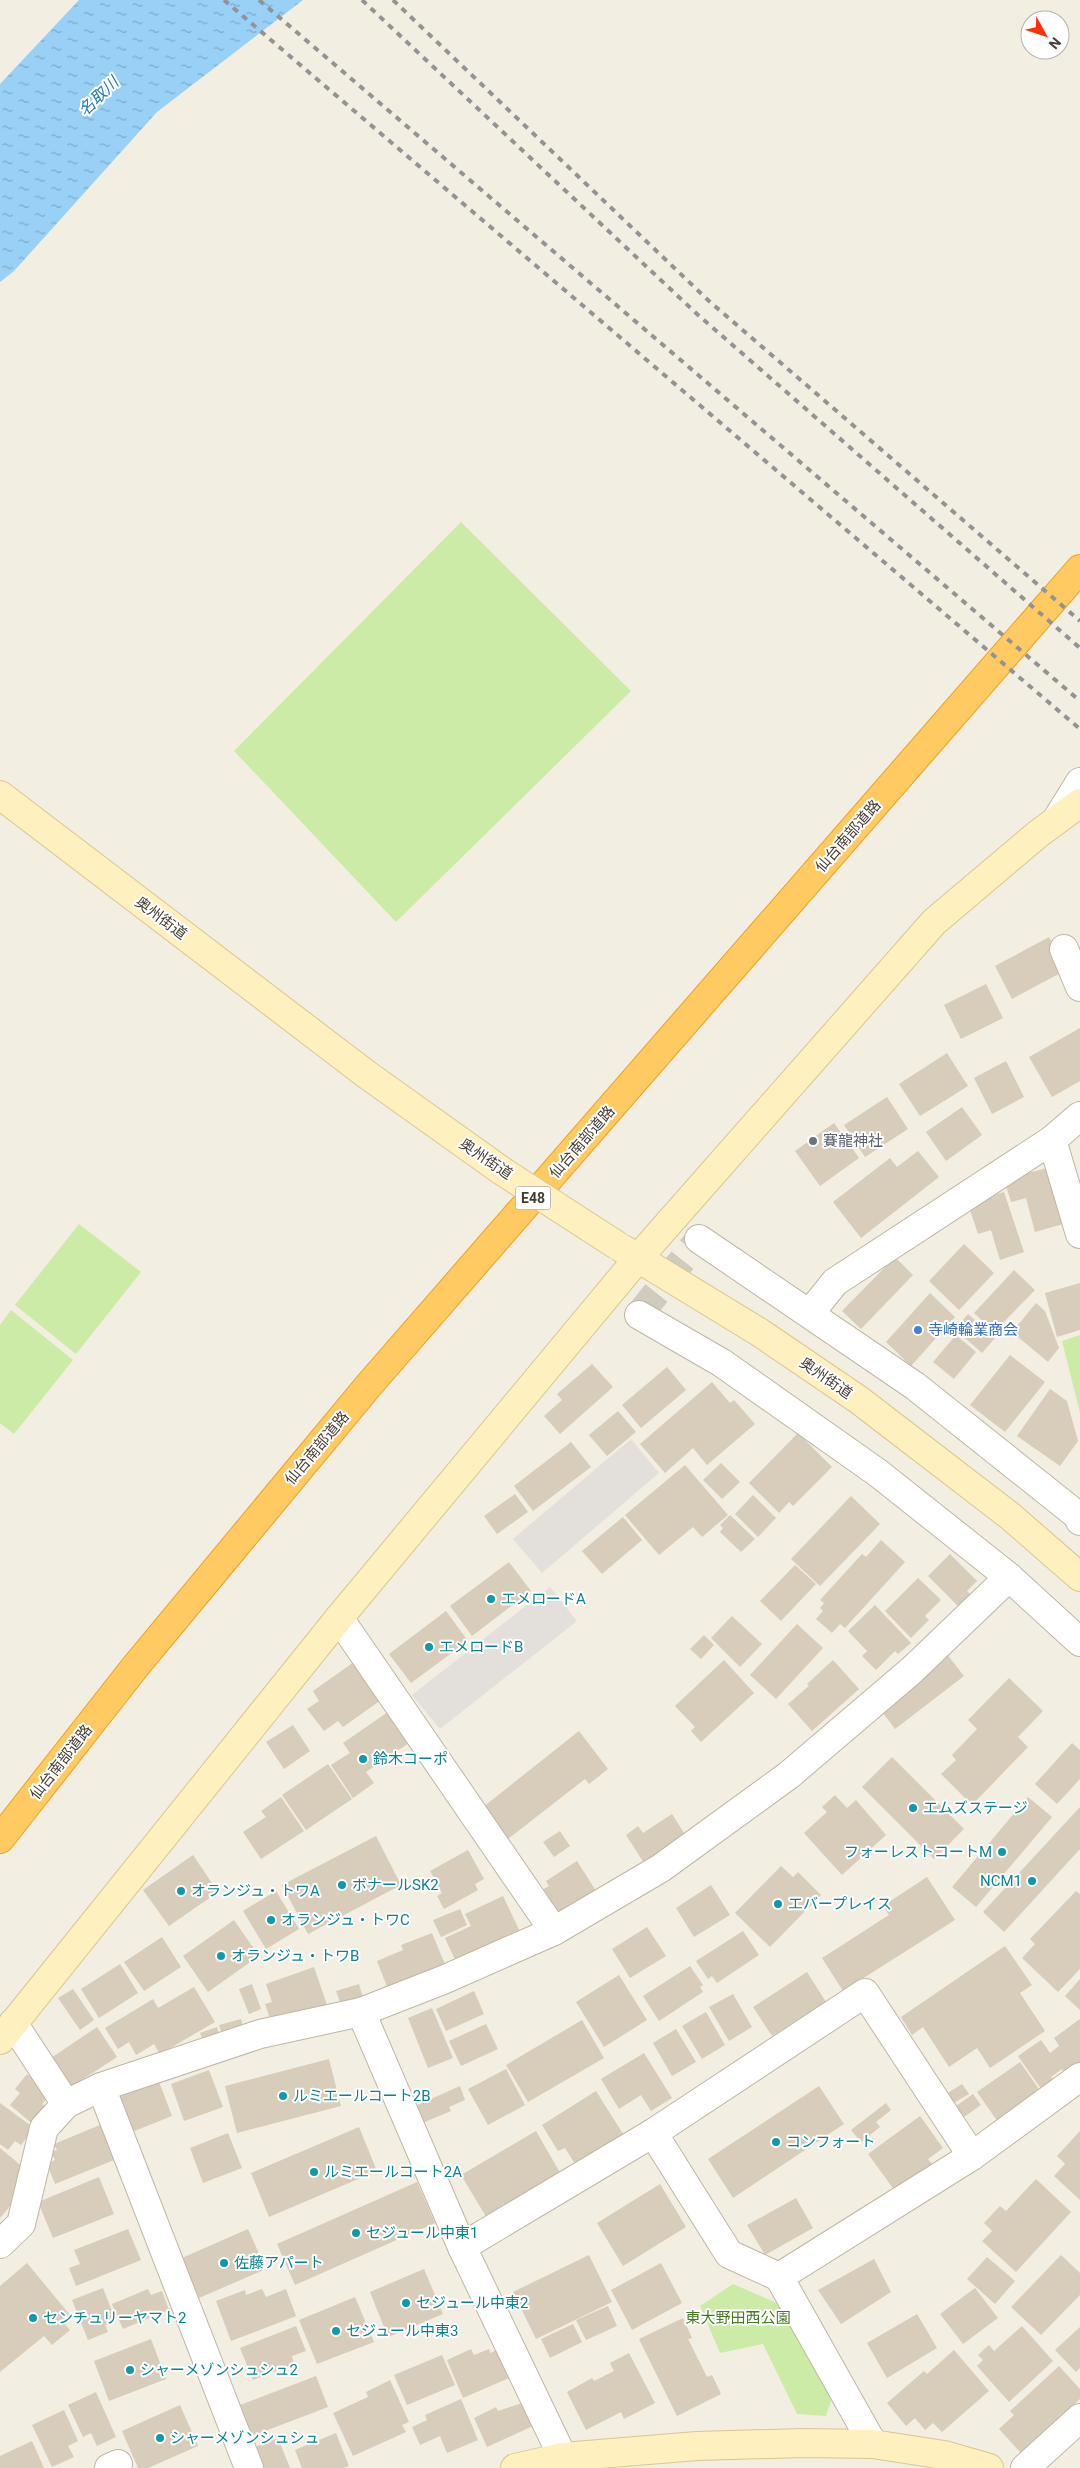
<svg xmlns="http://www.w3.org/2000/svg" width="1080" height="2468" font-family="Roboto,'Noto Sans JP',sans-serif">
	<defs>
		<pattern id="water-ripples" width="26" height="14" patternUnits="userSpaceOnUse" patternTransform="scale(1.25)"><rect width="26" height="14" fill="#98d0f6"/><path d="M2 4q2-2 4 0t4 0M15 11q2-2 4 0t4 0" fill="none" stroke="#7eaac8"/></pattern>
	</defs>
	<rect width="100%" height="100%" fill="#f3eee2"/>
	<g fill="#cceba6">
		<polygon points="461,522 631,691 396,922 234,751"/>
		<polygon points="79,1224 141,1272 76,1354 15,1305"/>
		<polygon points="11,1310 73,1360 14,1434 0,1423 0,1325"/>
		<polygon points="1080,1335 1080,1413 1062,1341"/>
		<polygon points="733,2284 779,2304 832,2398 826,2416 797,2414 763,2344 720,2353 700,2306"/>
	</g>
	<g fill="#e3e0db">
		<polygon points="631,1439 659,1473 542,1573 513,1539"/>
		<polygon points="550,1587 577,1621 440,1729 412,1695"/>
	</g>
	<polygon fill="url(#water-ripples)" points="79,0 303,0 157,112 14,271 0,282 0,84"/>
	<g fill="#d8ccba">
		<polygon points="1049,937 1066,970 1012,999 995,966"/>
		<polygon points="986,984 1003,1018 961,1039 944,1005"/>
		<polygon points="1080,1028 1080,1081 1052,1097 1029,1057"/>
		<polygon points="947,1053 968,1086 920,1116 899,1084"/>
		<polygon points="1006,1061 1024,1097 992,1114 974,1078"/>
		<polygon points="887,1097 908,1129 865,1157 844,1125"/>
		<polygon points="962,1107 982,1135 946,1161 926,1132"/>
		<polygon points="834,1123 859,1158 820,1186 795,1151"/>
		<polygon points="918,1151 939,1177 861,1238 833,1202 890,1158 897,1167"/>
		<polygon points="1047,1168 1063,1224 1035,1232 1026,1198 1011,1202 1004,1179"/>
		<polygon points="1004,1192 1024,1252 1000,1260 991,1230 978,1234 968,1204"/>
		<polygon points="964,1244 994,1273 959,1310 929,1281"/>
		<polygon points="895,1257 913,1275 861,1329 842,1311"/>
		<polygon points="1014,1270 1035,1290 994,1332 974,1313"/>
		<polygon points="1080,1283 1080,1330 1057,1337 1045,1293"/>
		<polygon points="930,1293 955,1317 911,1366 886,1342"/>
		<polygon points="1036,1303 1045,1311 1059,1348 1048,1362 1012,1332"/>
		<polygon points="968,1314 995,1338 982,1353 955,1329"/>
		<polygon points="956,1335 976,1352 954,1379 933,1362"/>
		<polygon points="1010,1355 1045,1382 1005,1432 970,1405"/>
		<polygon points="592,1364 613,1387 560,1434 544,1416 562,1400 557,1394"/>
		<polygon points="667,1367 686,1390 641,1428 622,1405"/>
		<polygon points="712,1382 730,1403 734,1400 755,1424 707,1465 693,1448 665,1473 640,1444"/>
		<polygon points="1050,1389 1067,1401 1078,1441 1060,1466 1017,1436"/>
		<polygon points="618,1411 636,1432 607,1456 589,1435"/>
		<polygon points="798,1433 832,1467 793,1506 789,1502 779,1513 749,1483"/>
		<polygon points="571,1442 591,1467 533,1511 514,1486"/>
		<polygon points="721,1463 740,1482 722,1499 703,1480"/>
		<polygon points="685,1465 728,1515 702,1537 693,1527 659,1555 625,1515"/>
		<polygon points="515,1494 528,1512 497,1534 484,1516"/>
		<polygon points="753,1495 776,1518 758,1537 735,1514"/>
		<polygon points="851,1496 880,1524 820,1586 791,1559"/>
		<polygon points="730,1515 755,1539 741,1552 720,1532 723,1528 720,1525"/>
		<polygon points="623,1517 642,1540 602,1574 582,1551"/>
		<polygon points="881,1540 905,1562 845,1628 840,1624 832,1633 816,1619 823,1611 820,1608 824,1603 820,1600 862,1554 866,1557"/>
		<polygon points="950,1554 977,1581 967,1591 971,1595 959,1607 928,1576"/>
		<polygon points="509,1562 531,1591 472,1636 450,1606"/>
		<polygon points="795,1565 816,1584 781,1621 760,1601"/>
		<polygon points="918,1578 941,1600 925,1616 929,1620 911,1638 885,1611"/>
		<polygon points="875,1605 911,1643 898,1654 895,1651 876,1670 862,1656 867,1651 848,1631"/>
		<polygon points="446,1611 468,1641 411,1683 389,1654"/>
		<polygon points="732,1616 762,1644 740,1667 711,1638"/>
		<polygon points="797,1624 823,1648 776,1699 750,1675"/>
		<polygon points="704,1635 714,1645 701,1659 690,1649"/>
		<polygon points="946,1653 964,1676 895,1729 878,1706"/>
		<polygon points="724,1660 754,1693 701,1742 691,1731 695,1727 675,1706"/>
		<polygon points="833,1660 859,1689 812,1731 788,1704 809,1686 807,1684"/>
		<polygon points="354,1662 381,1700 343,1727 338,1721 324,1731 307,1709 319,1701 313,1691"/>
		<polygon points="1009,1678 1043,1711 1018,1737 1028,1747 972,1805 941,1774 956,1760 952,1755 977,1729 968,1720"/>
		<polygon points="388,1712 409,1743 366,1772 374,1783 353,1798 331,1765 350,1753 343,1743"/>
		<polygon points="293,1725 310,1751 284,1769 266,1742"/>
		<polygon points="579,1731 608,1769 589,1784 585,1779 508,1839 483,1807"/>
		<polygon points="1072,1743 1080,1750 1080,1779 1057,1804 1035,1784"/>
		<polygon points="892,1757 964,1829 934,1859 862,1787"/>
		<polygon points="328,1764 352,1799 306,1830 282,1795"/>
		<polygon points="835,1795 847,1808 856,1800 886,1835 842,1875 804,1833 827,1812 822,1807"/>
		<polygon points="281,1797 304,1831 261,1859 243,1832 266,1817 261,1811"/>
		<polygon points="1028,1797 1052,1817 976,1907 952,1887"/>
		<polygon points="1080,1807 1080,1849 1004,1932 983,1912"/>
		<polygon points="672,1814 686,1836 644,1863 626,1835 638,1826 643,1833"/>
		<polygon points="560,1831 570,1846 554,1857 543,1842"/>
		<polygon points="376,1836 401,1885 308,1934 282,1885"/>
		<polygon points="468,1850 484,1879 475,1884 478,1890 444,1909 437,1896 442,1893 430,1871"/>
		<polygon points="193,1855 218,1892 169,1926 143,1890"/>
		<polygon points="577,1861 596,1891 558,1916 542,1890 549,1886 546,1881"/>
		<polygon points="781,1866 793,1877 798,1872 821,1895 770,1947 735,1913"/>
		<polygon points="927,1877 955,1920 843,1991 822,1958 889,1915 883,1906"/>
		<polygon points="711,1885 730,1915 694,1937 676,1908"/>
		<polygon points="276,1891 299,1929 266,1949 243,1911"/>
		<polygon points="1076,1891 1080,1894 1080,1969 1058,1992 1022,1958 1035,1944 1030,1939"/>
		<polygon points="503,1896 521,1934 457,1964 445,1938 471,1926 465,1914"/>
		<polygon points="460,1909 467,1925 441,1937 433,1920"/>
		<polygon points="234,1920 259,1956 208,1992 183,1956"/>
		<polygon points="647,1927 666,1956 630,1978 612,1949"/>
		<polygon points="743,1931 759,1955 717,1983 712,1976 708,1979 696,1961"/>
		<polygon points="432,1933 446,1967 388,1989 377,1961 403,1950 401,1945"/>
		<polygon points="162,1937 181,1967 144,1991 124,1962"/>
		<polygon points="1005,1946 1032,1985 1020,1993 1045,2031 990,2068 977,2048 949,2067 923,2027 912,2035 901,2017"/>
		<polygon points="120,1964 138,1993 99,2018 81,1989"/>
		<polygon points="690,1966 703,1985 700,1987 703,1992 659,2021 643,1996"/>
		<polygon points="314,1967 327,2005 272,2024 265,2004 272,2002 266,1984"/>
		<polygon points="807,1972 826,2002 772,2036 753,2007"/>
		<polygon points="619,1975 647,2020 604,2047 576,2002"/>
		<polygon points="1080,1979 1080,2010 1065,1996"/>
		<polygon points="252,1984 261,2009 249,2014 239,1989"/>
		<polygon points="359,1984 363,1998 341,2005 336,1991"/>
		<polygon points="194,1987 215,2022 160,2054 154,2044 136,2055 129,2042 118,2049 105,2028 153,1999 158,2008"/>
		<polygon points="73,1989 94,2020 80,2030 58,1998"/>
		<polygon points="474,1991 484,2014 446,2031 436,2009"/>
		<polygon points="733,1994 752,2027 729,2041 709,2007"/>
		<polygon points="432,2008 453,2058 428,2068 408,2018"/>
		<polygon points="706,2012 725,2045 702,2059 682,2026"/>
		<polygon points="241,2019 244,2031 223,2037 219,2025"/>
		<polygon points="1080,2019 1080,2070 1068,2078 1062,2069 1051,2077 1057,2085 1044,2093 1018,2056 1041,2040 1050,2053 1059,2046 1054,2038"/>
		<polygon points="582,2020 604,2058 528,2102 506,2065"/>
		<polygon points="486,2024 498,2049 461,2066 449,2041"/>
		<polygon points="97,2027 117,2057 71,2087 51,2058"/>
		<polygon points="217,2027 220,2037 204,2043 200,2033"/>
		<polygon points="676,2029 696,2062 672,2076 653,2043"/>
		<polygon points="644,2053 672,2098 651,2111 641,2095 619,2109 601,2079"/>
		<polygon points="329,2059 341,2106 237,2133 225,2086"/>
		<polygon points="1020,2062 1041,2092 998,2122 977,2092"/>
		<polygon points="506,2069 525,2105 488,2125 468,2089"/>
		<polygon points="209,2070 223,2107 184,2121 171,2084"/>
		<polygon points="27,2074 51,2094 42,2104 49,2109 35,2126 10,2105 20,2093 15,2089"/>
		<polygon points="158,2079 172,2116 132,2132 118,2094"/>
		<polygon points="962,2084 969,2094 952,2104 946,2094"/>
		<polygon points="460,2086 465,2100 449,2107 451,2111 420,2124 413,2107"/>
		<polygon points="819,2086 844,2124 733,2198 708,2159"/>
		<polygon points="596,2091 625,2137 577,2167 565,2148 558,2151 542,2125"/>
		<polygon points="973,2094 981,2105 964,2117 956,2106"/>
		<polygon points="0,2103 34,2128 21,2145 15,2141 8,2150 0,2144"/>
		<polygon points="886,2103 891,2110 876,2122 880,2127 861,2142 851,2130"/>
		<polygon points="920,2116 943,2148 928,2159 932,2164 895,2191 868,2154"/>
		<polygon points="100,2125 114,2160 55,2184 47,2164 55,2160 51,2152 57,2150 54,2144"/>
		<polygon points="359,2127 377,2171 269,2217 251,2173"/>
		<polygon points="536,2131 562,2176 488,2220 461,2175"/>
		<polygon points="1080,2131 1080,2200 1054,2176 1065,2164 1057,2156"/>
		<polygon points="228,2133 242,2168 203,2183 190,2148"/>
		<polygon points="0,2148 24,2168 20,2194 0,2218"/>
		<polygon points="99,2177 114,2214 53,2238 38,2202"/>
		<polygon points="1036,2179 1071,2212 1016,2272 982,2241 992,2231 984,2223 1000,2206 1006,2211"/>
		<polygon points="417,2182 435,2223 295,2285 277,2244"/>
		<polygon points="660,2184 686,2227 623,2266 597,2223"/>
		<polygon points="796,2198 813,2228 765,2255 747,2225"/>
		<polygon points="128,2229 141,2260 76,2286 69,2268 80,2264 74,2250"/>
		<polygon points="248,2229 266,2269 199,2298 182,2258"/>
		<polygon points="589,2255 612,2302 536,2339 513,2292"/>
		<polygon points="1061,2255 1080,2273 1080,2295 1041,2335 1011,2307"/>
		<polygon points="987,2257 1015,2281 995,2304 967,2279"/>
		<polygon points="874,2259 891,2292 841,2324 818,2290"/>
		<polygon points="27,2263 70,2315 63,2322 70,2330 52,2345 44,2336 0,2372 0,2286"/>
		<polygon points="661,2263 682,2303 632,2330 611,2290"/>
		<polygon points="424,2269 443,2314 388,2337 370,2292"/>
		<polygon points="103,2288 116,2321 105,2325 108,2332 88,2340 72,2300"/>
		<polygon points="975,2288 998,2318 963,2344 940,2314"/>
		<polygon points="148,2289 151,2295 162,2291 169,2310 123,2329 112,2304"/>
		<polygon points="262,2289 266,2297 286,2289 296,2316 231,2341 216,2301 245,2290 246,2295"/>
		<polygon points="355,2297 374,2342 317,2364 299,2320"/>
		<polygon points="608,2306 617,2326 586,2340 576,2320"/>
		<polygon points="917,2314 937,2348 887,2378 867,2343"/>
		<polygon points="683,2318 692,2338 688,2339 707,2377 712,2375 721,2394 677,2416 639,2339"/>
		<polygon points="573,2324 582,2342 550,2358 541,2339"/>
		<polygon points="296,2326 306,2351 292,2356 294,2364 253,2380 240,2348"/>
		<polygon points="1022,2326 1053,2361 1009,2402 977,2366 983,2360 978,2355 989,2345 994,2351"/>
		<polygon points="1080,2327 1080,2368 1076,2372 1055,2350"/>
		<polygon points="151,2339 166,2379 109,2401 94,2361"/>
		<polygon points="471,2349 474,2355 489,2349 490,2353 497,2350 509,2378 463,2398 447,2360"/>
		<polygon points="954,2350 989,2391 942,2432 933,2423 925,2430 915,2418 906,2426 887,2403 924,2371 927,2374"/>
		<polygon points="629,2353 655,2403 624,2419 621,2412 586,2430 567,2392 592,2378 594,2381 614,2371 610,2363"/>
		<polygon points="442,2355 455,2385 407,2405 394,2375"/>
		<polygon points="1059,2366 1080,2389 1080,2399 1021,2453 999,2429 1014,2415 1010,2411"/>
		<polygon points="316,2376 328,2407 252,2436 240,2405"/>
		<polygon points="390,2380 409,2422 402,2425 406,2432 353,2456 333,2413 368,2397 366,2392"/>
		<polygon points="96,2392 116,2437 97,2446 91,2433 83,2437 68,2405"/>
		<polygon points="461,2399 478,2440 447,2453 440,2436 420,2445 412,2427 427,2420 425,2415"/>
		<polygon points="522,2403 533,2426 487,2447 474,2418 496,2407 498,2411"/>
		<polygon points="180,2405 198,2446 148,2468 138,2468 122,2431"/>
		<polygon points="64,2410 78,2441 68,2446 74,2457 52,2467 32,2425"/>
		<polygon points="336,2433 349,2466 343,2468 302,2468 295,2450"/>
		<polygon points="278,2438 290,2468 264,2468 255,2447"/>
		<polygon points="32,2441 44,2468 0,2468 0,2456"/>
	</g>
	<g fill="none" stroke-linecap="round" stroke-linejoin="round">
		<polyline stroke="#d0cbbf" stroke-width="28" stroke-dasharray="28 14" stroke-linecap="butt" points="639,1315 699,1239"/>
		<defs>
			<g id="street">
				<polyline points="1057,819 1080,782"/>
				<polyline points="1064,949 1080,987"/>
				<polyline points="1052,1140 1080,1116"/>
				<polyline points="699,1239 915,1386 1077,1515 1080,1521"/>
				<polyline points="810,1313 835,1282 1052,1140 1080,1234"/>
				<polyline points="639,1315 722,1363 878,1473 1009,1577 1080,1642"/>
				<polyline points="339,1618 554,1931"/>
				<polyline points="361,2012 462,2247"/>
				<polyline points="13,2023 66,2104"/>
				<polyline points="101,2087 249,2468"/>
				<polyline points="653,2133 729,2254 779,2277"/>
				<polyline points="0,2244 21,2224 44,2128 66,2104 101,2087 260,2034 361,2012 443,1980 554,1931 661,1868 789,1775 912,1670 1009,1577"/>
				<polyline points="873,2444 779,2277 972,2156 1080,2077"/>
				<polyline points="109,2468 118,2464"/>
				<polyline points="568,2468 462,2247 653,2133 865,1993 972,2156"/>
				<polyline points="1025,2468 1080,2418"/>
			</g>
			<g id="secondary">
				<polyline points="0,795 366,1074 502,1171"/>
				<polyline points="623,1249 759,1332 859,1400 1010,1516 1080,1577"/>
				<polyline points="0,2040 339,1618 639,1257 934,922 1038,834 1080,803"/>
				<polyline points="515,2468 563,2457 697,2446 803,2443 873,2444 944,2455 989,2468"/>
			</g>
			<polyline id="highway" points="0,1839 135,1667 369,1385 1080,569"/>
		</defs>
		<use href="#street" stroke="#bfb6a4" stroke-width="30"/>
		<use href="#secondary" stroke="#dac68f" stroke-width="30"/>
		<use href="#highway" stroke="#eba124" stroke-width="30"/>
		<use href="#street" stroke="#fff" stroke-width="28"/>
		<use href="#secondary" stroke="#fff0c0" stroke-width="28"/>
		<use href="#highway" stroke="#ffca61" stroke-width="28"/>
		<g stroke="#939393" stroke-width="4" stroke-dasharray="6 6" stroke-linecap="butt">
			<polyline points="224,0 1080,729"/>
			<polyline points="259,0 1080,701"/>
			<polyline points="362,0 697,314 1080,648"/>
			<polyline points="393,0 709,301 1080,621"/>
		</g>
		<defs>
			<polyline id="secondary-bridge" points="502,1171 618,1246"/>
		</defs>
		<use href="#secondary-bridge" stroke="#dac68f" stroke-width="30" stroke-linecap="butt"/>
		<use href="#secondary-bridge" stroke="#fff0c0" stroke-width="28"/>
	</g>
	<circle fill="#6b7280" stroke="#fff" stroke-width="2" cx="813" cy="1141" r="5"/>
	<circle fill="#3f7fe0" stroke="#fff" stroke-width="2" cx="918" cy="1330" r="5"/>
	<g fill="#0f9aa8" stroke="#fff" stroke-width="2">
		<circle cx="491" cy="1599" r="5"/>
		<circle cx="429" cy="1647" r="5"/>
		<circle cx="363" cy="1759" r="5"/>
		<circle cx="913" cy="1808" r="5"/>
		<circle cx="1002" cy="1852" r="5"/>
		<circle cx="1032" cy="1881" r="5"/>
		<circle cx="342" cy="1885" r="5"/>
		<circle cx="181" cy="1891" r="5"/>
		<circle cx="778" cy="1904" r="5"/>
		<circle cx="271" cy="1920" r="5"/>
		<circle cx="221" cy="1956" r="5"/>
		<circle cx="283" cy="2096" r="5"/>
		<circle cx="776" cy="2142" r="5"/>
		<circle cx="314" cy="2172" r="5"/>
		<circle cx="356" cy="2233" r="5"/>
		<circle cx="224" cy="2263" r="5"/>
		<circle cx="406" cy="2303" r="5"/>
		<circle cx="33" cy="2318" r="5"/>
		<circle cx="336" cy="2331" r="5"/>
		<circle cx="130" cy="2370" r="5"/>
		<circle cx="160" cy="2438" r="5"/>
	</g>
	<g text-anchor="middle" stroke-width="4" stroke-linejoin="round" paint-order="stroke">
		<rect fill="#fff" stroke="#7d7770" stroke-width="1" x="515.5" y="1186.5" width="35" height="23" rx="4"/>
		<g font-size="14" font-weight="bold" fill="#453d32">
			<text x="533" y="1203">E48</text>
		</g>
		<g font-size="15" fill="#453d32" stroke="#fff">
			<text transform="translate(848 836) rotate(-49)" y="5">仙台南部道路</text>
			<text transform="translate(161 918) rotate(37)" y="5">奥州街道</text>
			<text transform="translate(582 1142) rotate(-49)" y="5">仙台南部道路</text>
			<text transform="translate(486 1159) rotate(34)" y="5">奥州街道</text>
			<text transform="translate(826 1378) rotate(35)" y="5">奥州街道</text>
			<text transform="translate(317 1448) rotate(-50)" y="5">仙台南部道路</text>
			<text transform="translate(61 1762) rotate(-52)" y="5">仙台南部道路</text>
		</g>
		<g font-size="15" fill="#5b616d" stroke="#fff" text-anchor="start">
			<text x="823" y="1146">賽龍神社</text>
		</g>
		<g font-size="15" fill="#366cbe" stroke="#fff" text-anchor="start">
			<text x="928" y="1335">寺崎輪業商会</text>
		</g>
		<g font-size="15" fill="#0d838f" stroke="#fff" text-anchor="start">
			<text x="501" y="1604">エメロードA</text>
			<text x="439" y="1652">エメロードB</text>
			<text x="373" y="1764">鈴木コーポ</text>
			<text x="923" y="1813">エムズステージ</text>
			<text x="992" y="1857" text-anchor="end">フォーレストコートM</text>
			<text x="1022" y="1886" text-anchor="end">NCM1</text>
			<text x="352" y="1890">ボナールSK2</text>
			<text x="191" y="1896">オランジュ・トワA</text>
			<text x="788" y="1909">エバープレイス</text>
			<text x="281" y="1925">オランジュ・トワC</text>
			<text x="231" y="1961">オランジュ・トワB</text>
			<text x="293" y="2101">ルミエールコート2B</text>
			<text x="786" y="2147">コンフォート</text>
			<text x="324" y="2177">ルミエールコート2A</text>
			<text x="366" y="2238">セジュール中東1</text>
			<text x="234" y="2268">佐藤アパート</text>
			<text x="416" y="2308">セジュール中東2</text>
			<text x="43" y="2323">センチュリーヤマト2</text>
			<text x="346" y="2336">セジュール中東3</text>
			<text x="140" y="2375">シャーメゾンシュシュ2</text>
			<text x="170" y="2443">シャーメゾンシュシュ</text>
		</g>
		<g font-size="15" fill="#437b21" stroke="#fff">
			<text x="738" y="2323">東大野田西公園</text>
		</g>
		<g font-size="16" font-style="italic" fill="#237ab9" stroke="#fff">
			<text transform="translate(98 96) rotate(-44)" y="6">名取川</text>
		</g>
	</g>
	<g transform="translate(1045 35) rotate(130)"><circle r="24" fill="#ffffff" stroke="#b5b1ad"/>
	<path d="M0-4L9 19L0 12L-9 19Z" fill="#ff310d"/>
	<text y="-8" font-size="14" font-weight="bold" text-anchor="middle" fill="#453d32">N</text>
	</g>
</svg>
